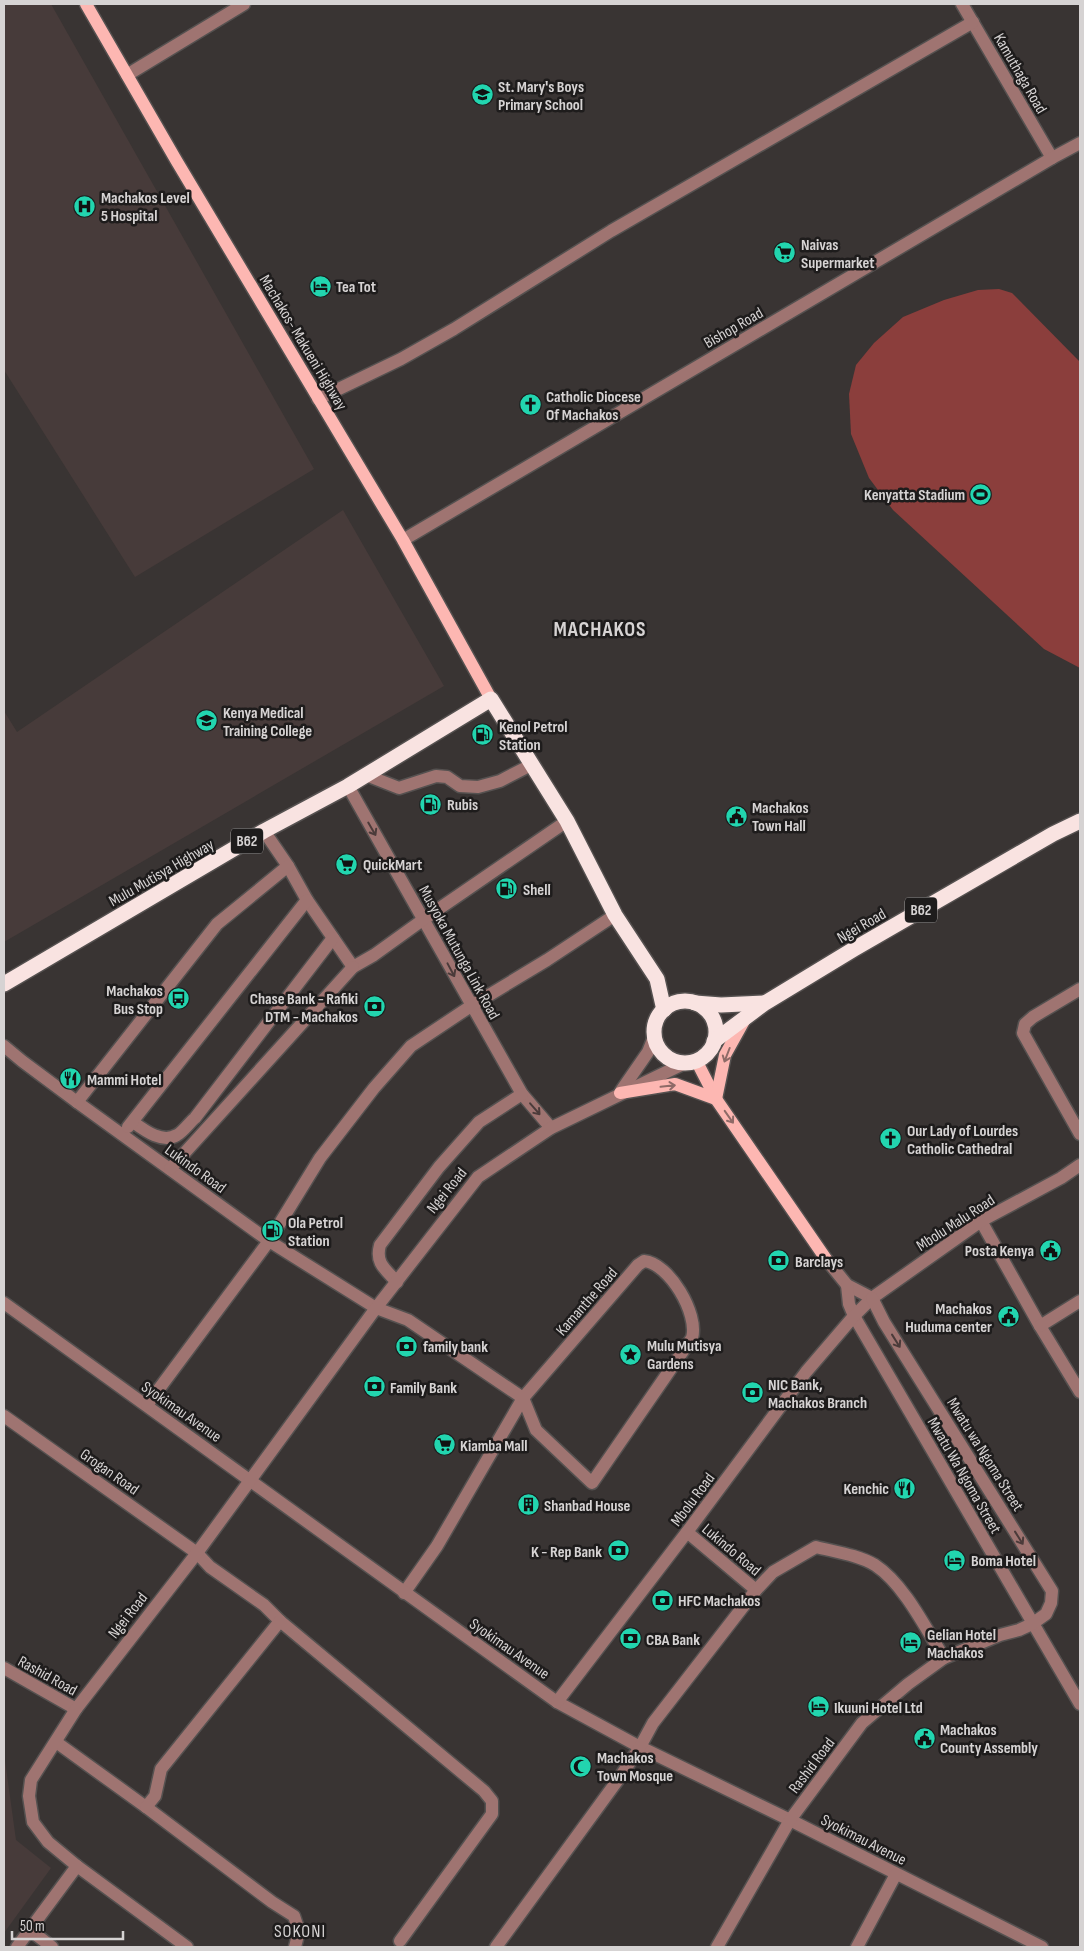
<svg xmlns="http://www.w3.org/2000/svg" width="1084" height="1951" font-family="'Sofia Sans Condensed',sans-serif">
	<rect width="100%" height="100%" fill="#393433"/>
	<g fill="#473b3a">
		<polygon points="4,4 51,4 314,469 135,577 4,370"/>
		<polygon points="343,510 444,686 4,942 4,711 17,732"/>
		<polygon points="4,1753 16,1840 51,1868 4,1933"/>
	</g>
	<polygon fill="#8b3e3c" points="999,289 1012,293 1080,362 1080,668 1044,649 893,510 869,478 851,434 849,394 856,365 874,343 903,317 944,300 978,290"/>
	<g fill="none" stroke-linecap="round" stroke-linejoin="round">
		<defs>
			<g id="minor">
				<polyline points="962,4 1052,158"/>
				<polyline points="127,75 244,4"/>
				<polyline points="318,399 401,359 454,329 611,231 973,22"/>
				<polyline points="403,540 1052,158 1080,143"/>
				<polyline points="366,775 399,788 436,776 447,777 460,786 478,787 500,781 531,765"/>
				<polyline points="348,786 522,1094 551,1128"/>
				<polyline points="264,831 288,866 307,900 353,967 374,955 424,919 567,821"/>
				<polyline points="1080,989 1033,1017 1025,1024 1023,1033 1080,1134"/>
				<path d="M4 1046 22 1061 77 1102 269 1241 376 1308 408 1320 523 1398 536 1430 592 1483 692 1338C699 1314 669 1263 644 1261L638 1265 523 1398 437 1546 404 1593"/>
				<polyline points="621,1091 648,1052 654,1037"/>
				<polyline points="77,1102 217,924 288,866"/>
				<path d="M133 1122C144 1130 162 1144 177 1135 183 1132 189 1123 195 1118L333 938"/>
				<polyline points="128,1127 307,900"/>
				<polyline points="170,1169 353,967"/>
				<polyline points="981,1221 1040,1326 1080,1392"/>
				<polyline points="826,1259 847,1285 872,1298"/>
				<path d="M397 1282C385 1269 375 1263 380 1245L439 1167 479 1122 522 1094"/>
				<polyline points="847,1285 849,1304 854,1316 1080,1704"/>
				<polyline points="4,1303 557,1702 640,1747 790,1820 1042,1947"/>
				<polyline points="1040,1326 1080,1301"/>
				<polyline points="147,1405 269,1241 320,1158 374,1088 411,1046 471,1006 547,960 615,915"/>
				<polyline points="4,1416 197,1553 210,1567 264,1605 280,1621"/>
				<polyline points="687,1532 756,1590"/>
				<polyline points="4,1668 76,1709"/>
				<polyline points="557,1702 687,1532 806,1372 854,1316 872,1298 981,1221 1061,1178 1080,1165"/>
				<polyline points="56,1742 146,1807 272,1902 294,1916 299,1931 295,1947"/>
				<polyline points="146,1807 155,1796 161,1769 280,1621 484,1791 492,1801 492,1814 400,1941"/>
				<polyline points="77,1866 187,1947"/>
				<polyline points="30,1930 52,1947"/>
				<polyline points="17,1947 77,1866 48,1842 33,1822 29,1796 31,1780 76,1709 197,1553 376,1308 478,1177 551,1128 685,1063"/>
				<path d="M496 1947 620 1777 640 1747 653 1723 756 1590 773 1572 816 1547C836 1552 858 1555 875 1565 904 1584 926 1629 944 1658"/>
				<polyline points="717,1947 790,1820 862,1723 908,1684 944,1658 1000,1635 1019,1630 1032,1624 1046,1614 1051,1603 1052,1591 884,1322 872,1298"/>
				<polyline points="857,1947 896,1874"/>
			</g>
			<g id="major">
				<polyline points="86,4 176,160 403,540 491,699"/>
				<polyline points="696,1060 716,1099 826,1259"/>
				<polyline points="620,1093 675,1084 716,1099 725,1055 745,1019"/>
			</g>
			<g id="highway">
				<polyline points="4,984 264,831 348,786 491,699 567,821 615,915 657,979 664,1010"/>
				<circle cx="685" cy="1032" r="31"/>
				<polyline points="695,1003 721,1005 764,1003"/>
				<polyline points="714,1041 765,1003 854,949 1053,834 1080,821"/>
			</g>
		</defs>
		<use href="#minor" stroke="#555150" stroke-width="15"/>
		<use href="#major" stroke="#555150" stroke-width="15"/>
		<use href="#highway" stroke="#555150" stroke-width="18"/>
		<use href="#minor" stroke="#9f7471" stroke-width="12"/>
		<use href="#major" stroke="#fdb7b2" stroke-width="12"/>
		<use href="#highway" stroke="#f9e3e1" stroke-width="15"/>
	</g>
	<defs><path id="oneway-shaft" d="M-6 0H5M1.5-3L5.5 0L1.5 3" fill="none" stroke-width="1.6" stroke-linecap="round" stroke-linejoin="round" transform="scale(1.25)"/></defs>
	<g stroke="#4b3b3a">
		<use href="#oneway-shaft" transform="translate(372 829) rotate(60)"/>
		<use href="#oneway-shaft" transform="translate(451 970) rotate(62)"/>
		<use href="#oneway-shaft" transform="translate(535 1109) rotate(49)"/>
		<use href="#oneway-shaft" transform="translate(896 1341) rotate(58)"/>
		<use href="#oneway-shaft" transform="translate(1019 1538) rotate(58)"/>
	</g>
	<g stroke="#8e6a67">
		<use href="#oneway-shaft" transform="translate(727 1055) rotate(111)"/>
		<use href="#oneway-shaft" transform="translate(668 1086) rotate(-6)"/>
		<use href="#oneway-shaft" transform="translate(729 1117) rotate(55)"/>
	</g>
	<defs>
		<symbol id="school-disc" viewBox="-11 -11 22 22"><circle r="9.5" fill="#22d5af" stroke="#1e1c1c"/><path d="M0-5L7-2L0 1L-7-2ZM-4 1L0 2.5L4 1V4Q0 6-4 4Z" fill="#111"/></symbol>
		<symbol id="hospital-disc" viewBox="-11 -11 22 22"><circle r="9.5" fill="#22d5af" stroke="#1e1c1c"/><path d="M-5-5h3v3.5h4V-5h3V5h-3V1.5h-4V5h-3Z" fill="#111"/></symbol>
		<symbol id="supermarket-disc" viewBox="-11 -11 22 22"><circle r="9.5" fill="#22d5af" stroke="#1e1c1c"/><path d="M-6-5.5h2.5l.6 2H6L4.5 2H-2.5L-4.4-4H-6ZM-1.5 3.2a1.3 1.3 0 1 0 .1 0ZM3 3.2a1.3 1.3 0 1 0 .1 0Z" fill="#111"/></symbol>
		<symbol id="hotel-disc" viewBox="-11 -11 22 22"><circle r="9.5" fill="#22d5af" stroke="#1e1c1c"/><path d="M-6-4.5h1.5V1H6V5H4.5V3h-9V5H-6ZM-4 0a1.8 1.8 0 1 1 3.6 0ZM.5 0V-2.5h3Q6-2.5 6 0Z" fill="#111"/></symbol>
		<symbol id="church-disc" viewBox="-11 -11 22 22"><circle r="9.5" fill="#22d5af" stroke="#1e1c1c"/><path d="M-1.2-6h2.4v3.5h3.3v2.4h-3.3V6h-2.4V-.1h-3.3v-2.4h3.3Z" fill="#111"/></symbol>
		<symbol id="stadium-disc" viewBox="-11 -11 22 22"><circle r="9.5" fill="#22d5af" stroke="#1e1c1c"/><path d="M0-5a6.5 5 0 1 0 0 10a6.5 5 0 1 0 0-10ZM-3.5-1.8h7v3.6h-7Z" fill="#111"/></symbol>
		<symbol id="university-disc" viewBox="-11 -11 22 22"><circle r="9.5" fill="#22d5af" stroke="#1e1c1c"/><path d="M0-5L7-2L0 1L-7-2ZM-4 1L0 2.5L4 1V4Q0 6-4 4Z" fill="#111"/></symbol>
		<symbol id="fuel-disc" viewBox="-11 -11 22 22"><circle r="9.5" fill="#22d5af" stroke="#1e1c1c"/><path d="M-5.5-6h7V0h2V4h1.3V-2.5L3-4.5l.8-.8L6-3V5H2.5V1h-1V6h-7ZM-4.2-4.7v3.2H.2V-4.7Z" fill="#111"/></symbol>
		<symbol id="civic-disc" viewBox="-11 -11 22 22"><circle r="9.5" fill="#22d5af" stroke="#1e1c1c"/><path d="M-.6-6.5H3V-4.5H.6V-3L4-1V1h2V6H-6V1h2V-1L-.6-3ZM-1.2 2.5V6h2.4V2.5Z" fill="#111"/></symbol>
		<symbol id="bus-disc" viewBox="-11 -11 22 22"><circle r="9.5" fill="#22d5af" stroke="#1e1c1c"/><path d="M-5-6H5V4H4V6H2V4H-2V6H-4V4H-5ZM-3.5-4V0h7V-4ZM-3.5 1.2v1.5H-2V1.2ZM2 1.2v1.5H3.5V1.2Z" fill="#111"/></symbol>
		<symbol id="bank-disc" viewBox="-11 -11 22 22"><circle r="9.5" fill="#22d5af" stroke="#1e1c1c"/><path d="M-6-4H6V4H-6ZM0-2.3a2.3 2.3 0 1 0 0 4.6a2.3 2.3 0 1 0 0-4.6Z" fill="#111"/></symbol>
		<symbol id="restaurant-disc" viewBox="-11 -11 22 22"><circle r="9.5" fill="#22d5af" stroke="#1e1c1c"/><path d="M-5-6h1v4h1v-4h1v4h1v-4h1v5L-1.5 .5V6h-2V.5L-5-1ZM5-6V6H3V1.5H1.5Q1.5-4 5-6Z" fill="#111"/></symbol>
		<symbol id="sight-disc" viewBox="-11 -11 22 22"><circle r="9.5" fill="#22d5af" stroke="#1e1c1c"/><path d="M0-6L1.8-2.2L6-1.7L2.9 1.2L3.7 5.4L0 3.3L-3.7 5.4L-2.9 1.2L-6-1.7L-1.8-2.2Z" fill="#111"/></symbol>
		<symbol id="building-disc" viewBox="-11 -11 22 22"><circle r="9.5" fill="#22d5af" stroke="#1e1c1c"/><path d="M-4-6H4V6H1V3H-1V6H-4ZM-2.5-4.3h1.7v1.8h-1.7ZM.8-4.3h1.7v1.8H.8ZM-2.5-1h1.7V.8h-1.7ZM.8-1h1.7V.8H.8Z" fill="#111"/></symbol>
		<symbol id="mosque-disc" viewBox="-11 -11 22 22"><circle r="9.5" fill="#22d5af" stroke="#1e1c1c"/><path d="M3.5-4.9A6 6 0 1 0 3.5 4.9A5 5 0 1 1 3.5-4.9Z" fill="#111"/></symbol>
	</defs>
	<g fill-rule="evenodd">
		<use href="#school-disc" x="470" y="82" width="25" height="25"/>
		<use href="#hospital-disc" x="72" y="194" width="25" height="25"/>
		<use href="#supermarket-disc" x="772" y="240" width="25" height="25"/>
		<use href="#hotel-disc" x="308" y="274" width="25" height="25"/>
		<use href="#church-disc" x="518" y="392" width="25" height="25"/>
		<use href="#stadium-disc" x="968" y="482" width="25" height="25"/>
		<use href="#university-disc" x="194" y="708" width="25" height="25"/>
		<use href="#fuel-disc" x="470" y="722" width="25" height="25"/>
		<use href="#fuel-disc" x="418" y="792" width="25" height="25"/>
		<use href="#civic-disc" x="724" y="804" width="25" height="25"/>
		<use href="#supermarket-disc" x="334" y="852" width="25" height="25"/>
		<use href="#fuel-disc" x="494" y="876" width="25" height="25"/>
		<use href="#bus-disc" x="166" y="986" width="25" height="25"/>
		<use href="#bank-disc" x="362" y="994" width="25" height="25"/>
		<use href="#restaurant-disc" x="58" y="1066" width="25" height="25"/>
		<use href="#church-disc" x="878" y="1126" width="25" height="25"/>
		<use href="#fuel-disc" x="260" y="1218" width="25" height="25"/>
		<use href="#civic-disc" x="1038" y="1238" width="25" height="25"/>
		<use href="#bank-disc" x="766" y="1248" width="25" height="25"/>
		<use href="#civic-disc" x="996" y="1304" width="25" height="25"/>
		<use href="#bank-disc" x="394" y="1334" width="25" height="25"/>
		<use href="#sight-disc" x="618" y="1342" width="25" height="25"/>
		<use href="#bank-disc" x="362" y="1374" width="25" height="25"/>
		<use href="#bank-disc" x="740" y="1380" width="25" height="25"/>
		<use href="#supermarket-disc" x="432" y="1432" width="25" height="25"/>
		<use href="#restaurant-disc" x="892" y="1476" width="25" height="25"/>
		<use href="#building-disc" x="516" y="1492" width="25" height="25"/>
		<use href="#bank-disc" x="606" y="1538" width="25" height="25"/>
		<use href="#hotel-disc" x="942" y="1548" width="25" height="25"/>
		<use href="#bank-disc" x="650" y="1588" width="25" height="25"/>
		<use href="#bank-disc" x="618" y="1626" width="25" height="25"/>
		<use href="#hotel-disc" x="898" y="1630" width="25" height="25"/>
		<use href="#hotel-disc" x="806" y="1694" width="25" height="25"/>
		<use href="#civic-disc" x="912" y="1726" width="25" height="25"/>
		<use href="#mosque-disc" x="568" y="1754" width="25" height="25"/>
	</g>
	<g text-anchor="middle" stroke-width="5" stroke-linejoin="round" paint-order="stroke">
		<g fill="#1e1c1c" stroke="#9f9c9c" stroke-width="1">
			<rect x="231" y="828.5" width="32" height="25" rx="4"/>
			<rect x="905" y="897.5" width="32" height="25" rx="4"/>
		</g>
		<g font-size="15" font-weight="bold" fill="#d6d3d3">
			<text x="247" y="846">B62</text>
			<text x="921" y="915">B62</text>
		</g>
		<g font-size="16" fill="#d6d3d3" stroke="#1e1c1c">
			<text transform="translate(1021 73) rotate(60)" y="6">Kamuthaga Road</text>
			<text transform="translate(733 327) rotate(-30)" y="6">Bishop Road</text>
			<text transform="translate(304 342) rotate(59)" y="6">Machakos- Makueni Highway</text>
			<text transform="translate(161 872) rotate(-30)" y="6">Mulu Mutisya Highway</text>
			<text transform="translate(861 925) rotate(-30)" y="6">Ngei Road</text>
			<text transform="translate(460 952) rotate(61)" y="6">Musyoka Mutunga Link Road</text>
			<text transform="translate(196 1168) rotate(36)" y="6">Lukindo Road</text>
			<text transform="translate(446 1190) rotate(-51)" y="6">Ngei Road</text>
			<text transform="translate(955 1222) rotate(-33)" y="6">Mbolu Malu Road</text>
			<text transform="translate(586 1301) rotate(-49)" y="6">Kamanthe Road</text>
			<text transform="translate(182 1411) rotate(35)" y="6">Syokimau Avenue</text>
			<text transform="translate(986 1454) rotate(58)" y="6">Mwatu wa Ngoma Street</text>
			<text transform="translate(110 1471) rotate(35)" y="6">Grogan Road</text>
			<text transform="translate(965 1475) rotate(60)" y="6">Mwatu Wa Ngoma Street</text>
			<text transform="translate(692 1499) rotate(-53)" y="6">Mbolu Road</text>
			<text transform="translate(732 1549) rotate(40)" y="6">Lukindo Road</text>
			<text transform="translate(127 1615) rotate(-52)" y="6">Ngei Road</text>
			<text transform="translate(510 1648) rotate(35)" y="6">Syokimau Avenue</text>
			<text transform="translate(48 1675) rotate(29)" y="6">Rashid Road</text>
			<text transform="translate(811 1765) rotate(-53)" y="6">Rashid Road</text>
			<text transform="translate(864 1839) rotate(27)" y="6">Syokimau Avenue</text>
		</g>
		<g font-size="16" font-weight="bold" fill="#d6d3d3" stroke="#1e1c1c" text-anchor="start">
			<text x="498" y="92">St. Mary's Boys<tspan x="498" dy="18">Primary School</tspan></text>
			<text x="101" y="203">Machakos Level<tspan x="101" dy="18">5 Hospital</tspan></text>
			<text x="801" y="250">Naivas<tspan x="801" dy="18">Supermarket</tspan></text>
			<text x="336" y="292">Tea Tot</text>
			<text x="546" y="402">Catholic Diocese<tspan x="546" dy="18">Of Machakos</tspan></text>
			<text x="965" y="500" text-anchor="end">Kenyatta Stadium</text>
			<text x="223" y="718">Kenya Medical<tspan x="223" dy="18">Training College</tspan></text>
			<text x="499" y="732">Kenol Petrol<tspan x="499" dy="18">Station</tspan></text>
			<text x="447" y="810">Rubis</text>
			<text x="752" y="813">Machakos<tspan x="752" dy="18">Town Hall</tspan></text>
			<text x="363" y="870">QuickMart</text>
			<text x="523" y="895">Shell</text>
			<text x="163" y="996" text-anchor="end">Machakos<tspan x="163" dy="18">Bus Stop</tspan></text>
			<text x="358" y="1004" text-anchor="end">Chase Bank - Rafiki<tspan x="358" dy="18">DTM - Machakos</tspan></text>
			<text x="87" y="1085">Mammi Hotel</text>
			<text x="907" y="1136">Our Lady of Lourdes<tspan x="907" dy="18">Catholic Cathedral</tspan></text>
			<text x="288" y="1228">Ola Petrol<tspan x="288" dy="18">Station</tspan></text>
			<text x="1034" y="1256" text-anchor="end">Posta Kenya</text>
			<text x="795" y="1267">Barclays</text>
			<text x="992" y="1314" text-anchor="end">Machakos<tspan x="992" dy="18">Huduma center</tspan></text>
			<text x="647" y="1351">Mulu Mutisya<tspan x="647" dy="18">Gardens</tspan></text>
			<text x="423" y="1352">family bank</text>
			<text x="768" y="1390">NIC Bank,<tspan x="768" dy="18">Machakos Branch</tspan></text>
			<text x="390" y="1393">Family Bank</text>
			<text x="460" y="1451">Kiamba Mall</text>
			<text x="889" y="1494" text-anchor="end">Kenchic</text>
			<text x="544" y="1511">Shanbad House</text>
			<text x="602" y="1557" text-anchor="end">K - Rep Bank</text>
			<text x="971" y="1566">Boma Hotel</text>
			<text x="678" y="1606">HFC Machakos</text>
			<text x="927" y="1640">Gelian Hotel<tspan x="927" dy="18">Machakos</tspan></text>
			<text x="646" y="1645">CBA Bank</text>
			<text x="834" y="1713">Ikuuni Hotel Ltd</text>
			<text x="940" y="1735">Machakos<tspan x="940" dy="18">County Assembly</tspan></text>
			<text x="597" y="1763">Machakos<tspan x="597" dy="18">Town Mosque</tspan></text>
		</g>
		<g font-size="18" letter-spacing="1" fill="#d6d3d3" stroke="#1e1c1c">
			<text x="300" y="1937">SOKONI</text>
		</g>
		<g font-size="21" font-weight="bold" letter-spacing="1" fill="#d6d3d3" stroke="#1e1c1c">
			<text x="600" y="636">MACHAKOS</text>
		</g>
	</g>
	<rect width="1084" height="1951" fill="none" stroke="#d6d3d3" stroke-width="10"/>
	<path d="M12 1931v8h111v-8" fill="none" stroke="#d6d3d3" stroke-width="2.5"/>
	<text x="20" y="1931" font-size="15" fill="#d6d3d3" stroke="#1e1c1c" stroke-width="4" paint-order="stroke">50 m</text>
</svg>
